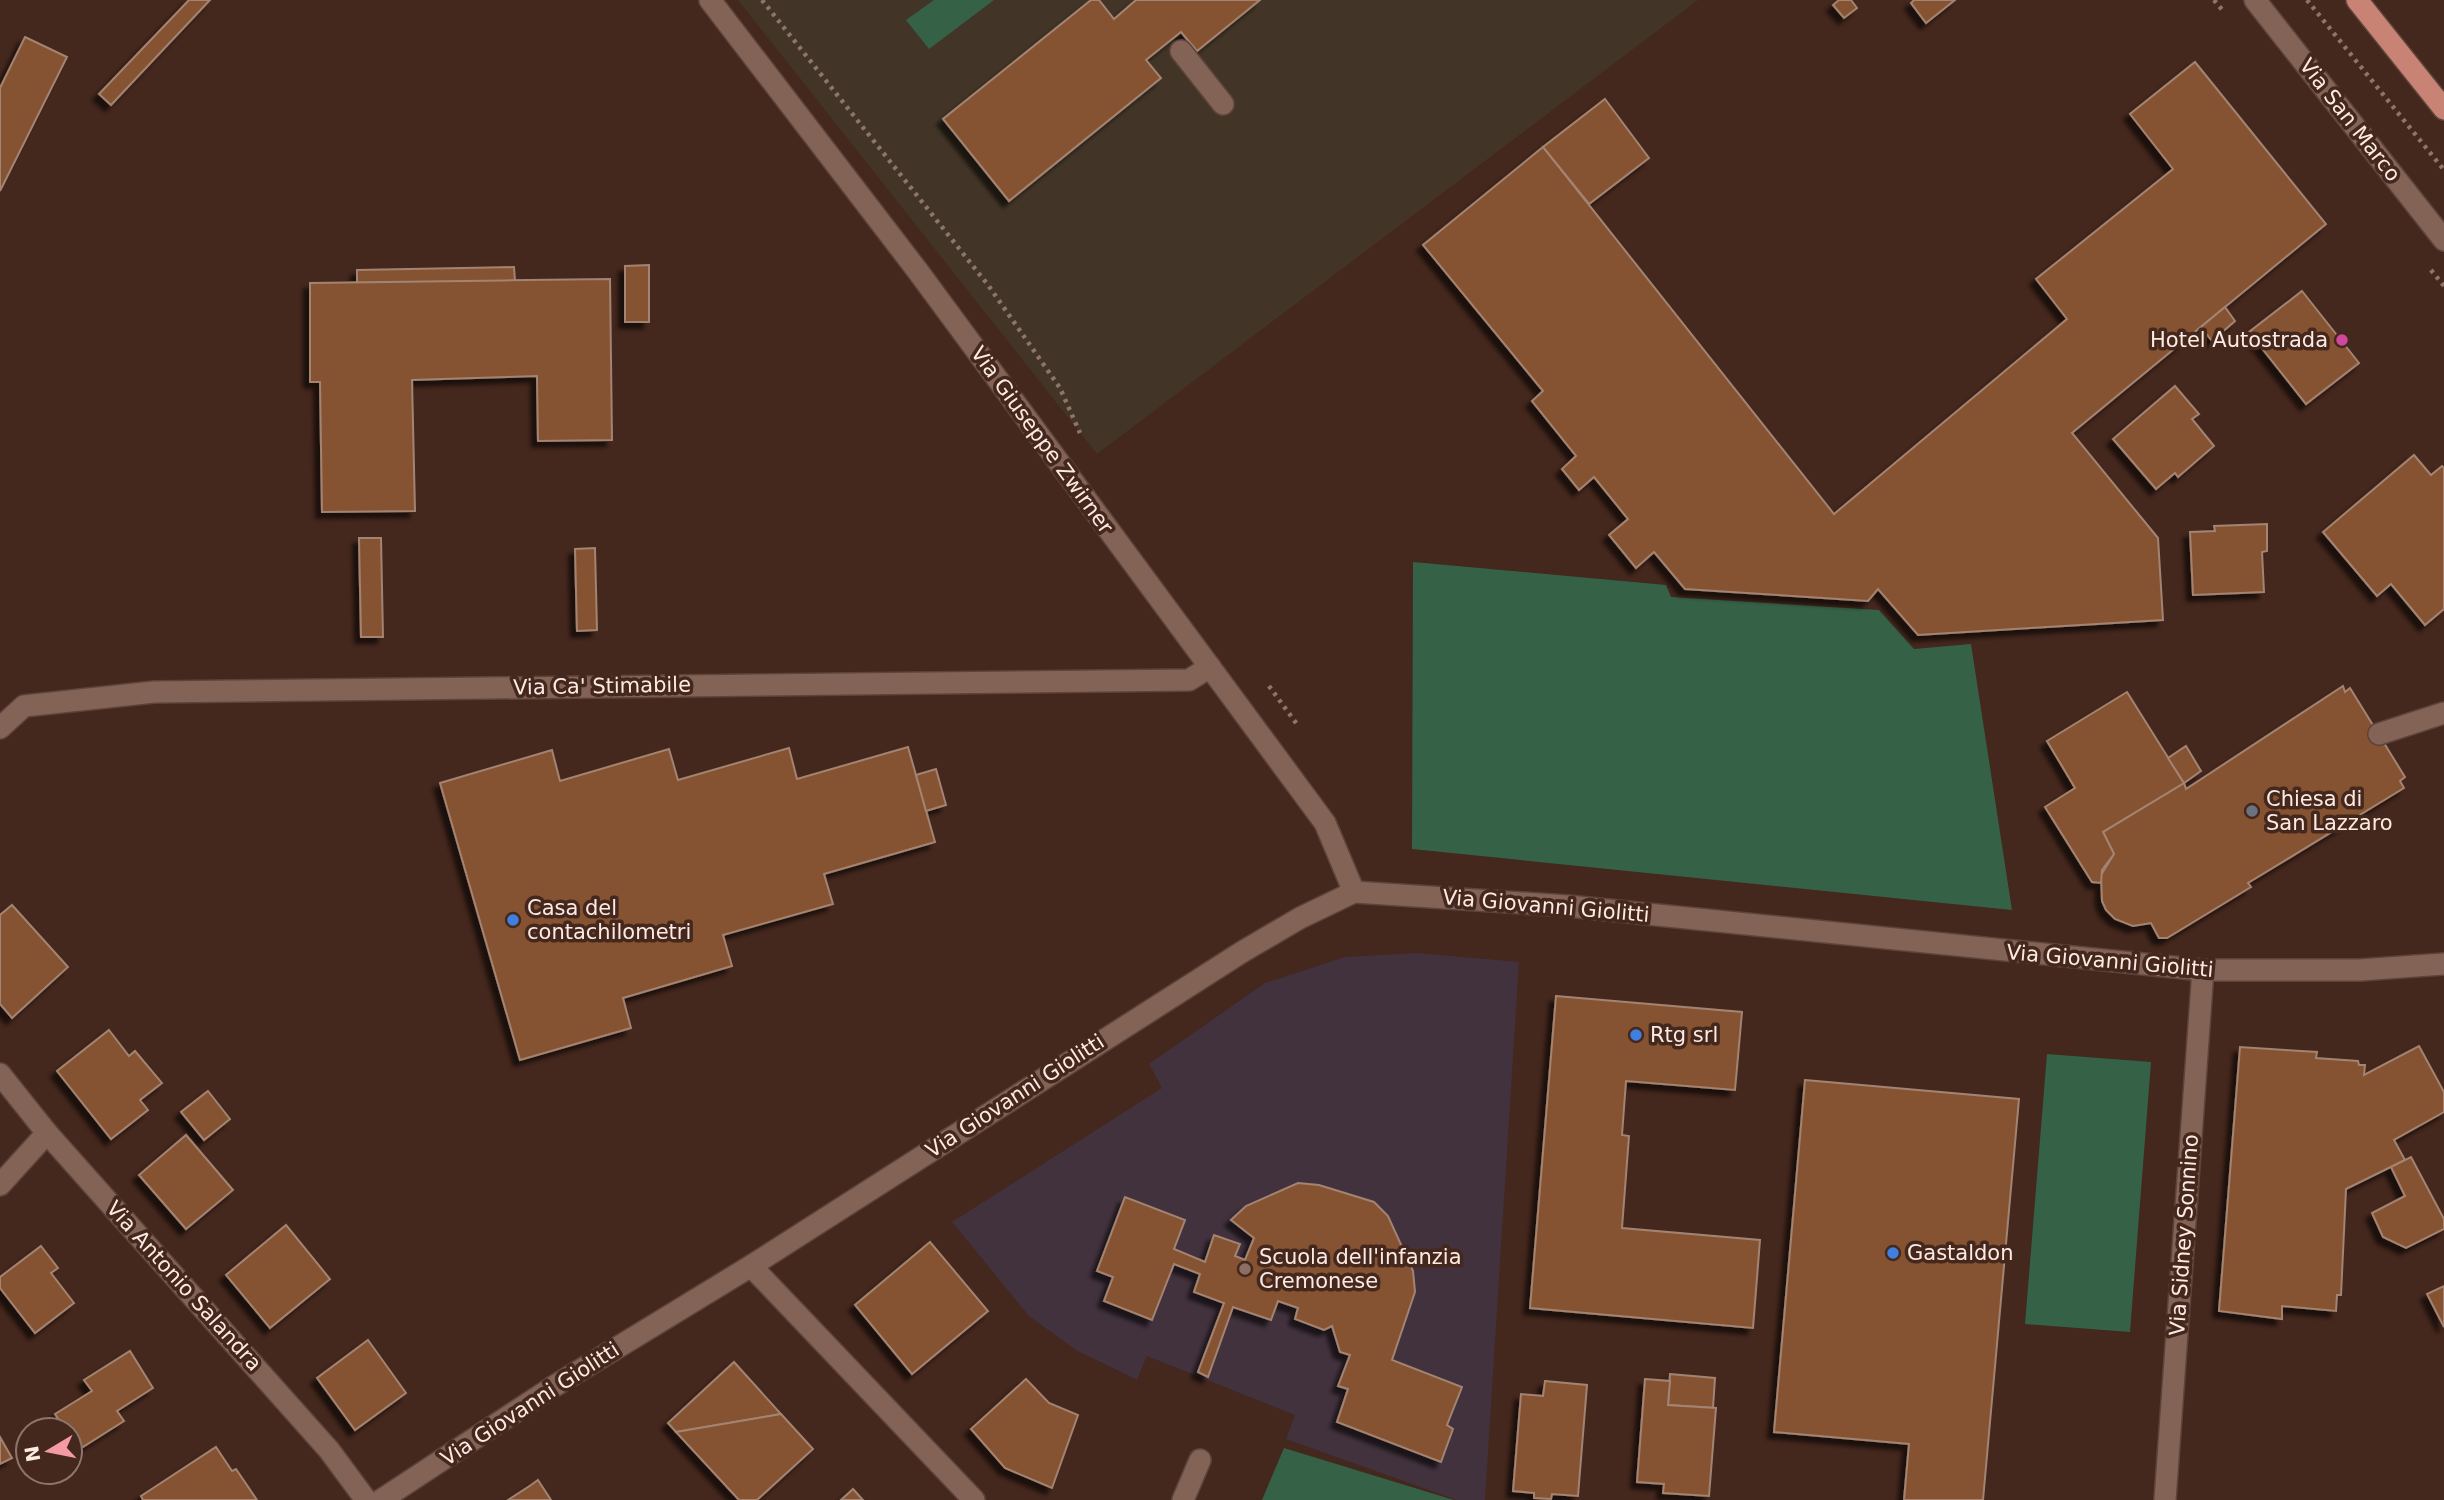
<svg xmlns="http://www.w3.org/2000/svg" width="2444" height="1500" font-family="'DejaVu Sans',sans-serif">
	<defs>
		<filter id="shadow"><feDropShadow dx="-6" dy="6" stdDeviation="2" flood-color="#0009"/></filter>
	</defs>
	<rect width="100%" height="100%" fill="#44271d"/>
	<polygon fill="#423527" points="738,0 1698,0 1097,454"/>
	<polygon fill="#42323e" points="1417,953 1519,962 1485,1500 1457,1500 1286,1439 1295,1415 1147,1356 1137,1380 1076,1350 1029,1316 952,1222 1162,1088 1149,1064 1265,983 1345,957"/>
	<g fill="#356146">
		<polygon points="934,0 994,0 929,49 906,20"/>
		<polygon points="1413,562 1666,585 1671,597 1879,610 1914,649 1971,644 2012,910 1412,849"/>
		<polygon points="2047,1054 2151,1062 2130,1332 2025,1324"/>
		<polygon points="1284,1448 1454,1500 1262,1500"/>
	</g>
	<g fill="#865332" stroke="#a38371" stroke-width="2" filter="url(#shadow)">
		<polygon points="189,0 210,0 111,105 99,94"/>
		<polygon points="1091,0 1099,0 1114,19 1136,0 1260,0 1197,51 1181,32 1146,60 1161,78 1009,201 943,119"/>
		<polygon points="1839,0 1851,0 1857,8 1844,18 1833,5"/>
		<polygon points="1914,0 1955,0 1926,23 1911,3"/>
		<polygon points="25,37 67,57 0,191 0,88"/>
		<polygon points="2195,62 2326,224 2072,433 2158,538 2163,620 1918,635 1878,589 1868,601 1685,589 1654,552 1636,568 1609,535 1628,519 1594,477 1579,490 1562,469 1576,456 1532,401 1543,391 1423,245 1543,147 1834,514 2067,319 2036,279 2173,169 2130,114"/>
		<polygon points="1605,99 1649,158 1589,204 1543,147"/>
		<polygon points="649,265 649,322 625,322 625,266"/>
		<polygon points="514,267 515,281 357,283 357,270"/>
		<polygon points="610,279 612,440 538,441 537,376 412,380 415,511 322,512 320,382 310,382 310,283"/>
		<polygon points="2302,291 2359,363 2306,404 2249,332"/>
		<polygon points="2225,307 2235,321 2212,341 2201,327"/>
		<polygon points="2175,386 2199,414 2192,419 2214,446 2178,477 2175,473 2156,489 2113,439"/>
		<polygon points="2414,455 2431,475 2442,466 2444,468 2444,609 2425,625 2391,584 2377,596 2323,532"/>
		<polygon points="2267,524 2267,551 2262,552 2264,592 2193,595 2190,532 2215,531 2214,526"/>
		<polygon points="359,538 381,538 383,637 361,637"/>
		<polygon points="595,548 597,630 577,631 575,549"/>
		<polygon points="2343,686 2345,692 2350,688 2405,777 2400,781 2404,788 2248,883 2251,887 2167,938 2159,938 2151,923 2133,926 2115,919 2106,910 2102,901 2101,875 2114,854 2103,832 2184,783 2186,789"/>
		<polygon points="2127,692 2184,783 2103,832 2114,854 2102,870 2101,883 2092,882 2045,807 2075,788 2047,741"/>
		<polygon points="2186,746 2201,771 2184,783 2168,758"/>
		<polygon points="908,747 935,842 824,874 833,904 723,935 732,966 623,998 631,1028 520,1060 440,783 552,750 560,781 669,749 678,780 789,748 797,779"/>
		<polygon points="936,769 946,805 926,811 916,775"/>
		<polygon points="12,905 68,967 12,1018 0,1004 0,915"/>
		<polygon points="1556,996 1742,1012 1735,1090 1626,1081 1622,1135 1629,1136 1622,1228 1760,1240 1753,1328 1530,1308"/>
		<polygon points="109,1030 129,1056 135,1051 162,1083 140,1100 148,1110 111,1139 57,1071"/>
		<polygon points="2419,1046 2444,1092 2444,1112 2394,1140 2405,1160 2346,1189 2341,1295 2337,1295 2336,1311 2282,1306 2282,1319 2219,1311 2240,1047 2317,1052 2316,1058 2358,1061 2359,1065 2365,1065 2364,1075"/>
		<polygon points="1805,1080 2019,1099 1983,1500 1904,1500 1909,1444 1774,1432"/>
		<polygon points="208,1091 230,1119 204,1140 181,1112"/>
		<polygon points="186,1135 233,1190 186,1229 139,1175"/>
		<polygon points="2411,1157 2444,1219 2444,1229 2406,1248 2383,1237 2372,1213 2405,1196 2391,1167"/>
		<polygon points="1298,1183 1319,1185 1374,1202 1388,1216 1413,1271 1415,1292 1392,1360 1462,1387 1447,1425 1453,1429 1441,1462 1337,1422 1348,1389 1338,1386 1350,1355 1340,1352 1332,1326 1324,1330 1295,1319 1298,1308 1278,1301 1271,1320 1233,1307 1208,1377 1198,1372 1224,1303 1194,1292 1200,1274 1174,1264 1152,1320 1104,1301 1113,1277 1097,1271 1125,1197 1185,1220 1174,1249 1205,1262 1214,1235 1240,1244 1235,1256 1245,1260 1254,1238 1231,1220 1246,1206"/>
		<polygon points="286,1225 330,1279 270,1328 226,1275"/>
		<polygon points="930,1242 988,1311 912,1374 855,1305"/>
		<polygon points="41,1246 58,1268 51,1273 74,1303 35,1333 0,1288 0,1277"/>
		<polygon points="2444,1286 2444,1327 2427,1294"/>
		<polygon points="368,1340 406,1393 355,1430 317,1378"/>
		<polygon points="130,1351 153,1388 117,1411 124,1421 78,1450 70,1437 70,1430 65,1430 55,1414 92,1391 84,1380"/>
		<polygon points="734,1362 781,1414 676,1432 668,1423"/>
		<polygon points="1670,1374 1715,1378 1713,1408 1668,1405"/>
		<polygon points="1026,1379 1049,1403 1078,1415 1052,1488 1005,1468 971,1429"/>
		<polygon points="1645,1379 1670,1381 1668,1405 1716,1408 1709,1496 1663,1493 1664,1484 1637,1482"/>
		<polygon points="1545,1381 1587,1385 1578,1496 1552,1494 1551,1499 1534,1498 1534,1493 1513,1491 1521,1394 1543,1396"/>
		<polygon points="781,1414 813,1449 757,1500 739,1500 676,1432"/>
		<polygon points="0,1437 12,1458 0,1464"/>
		<polygon points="216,1447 232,1471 236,1469 257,1500 143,1500 141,1496"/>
		<polygon points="538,1480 551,1500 508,1500 531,1485"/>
		<polygon points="853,1489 863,1500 841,1500"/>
	</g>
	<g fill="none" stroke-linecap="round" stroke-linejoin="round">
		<defs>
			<g id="minor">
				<polyline points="710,0 917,270 1325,823 1354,892"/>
				<polyline points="2255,0 2444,240"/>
				<polyline points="1181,51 1223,104"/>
				<polyline points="0,728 24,706 154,692 1189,680 1210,667"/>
				<polyline points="2379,734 2444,713"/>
				<polyline points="0,1074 47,1133 329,1450 366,1500"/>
				<polyline points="0,1185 47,1133"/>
				<polyline points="751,1266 974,1500"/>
				<polyline points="381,1500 556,1385 751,1266 1242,952 1300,918 1354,892 1568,906 2203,970 2360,970 2444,964"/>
				<polyline points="1183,1500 1200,1460"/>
				<polyline points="2165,1500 2203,970"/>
			</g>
			<polyline id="major" points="2357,0 2444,109"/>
		</defs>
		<use href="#minor" stroke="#5d443b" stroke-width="24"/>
		<use href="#major" stroke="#5d443b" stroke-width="24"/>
		<g stroke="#8e756c" stroke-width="4.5" stroke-dasharray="3.5 5" stroke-linecap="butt">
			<polyline points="762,0 988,285 1060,388 1080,433"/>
			<polyline points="2214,0 2224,12"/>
			<polyline points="2307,0 2444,170"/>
			<polyline points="2431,270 2444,286"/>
			<polyline points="1269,686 1299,727"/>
		</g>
		<use href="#minor" stroke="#846357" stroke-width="21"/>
		<use href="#major" stroke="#c88374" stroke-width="21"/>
	</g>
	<circle fill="#d1479c" stroke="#44271d" stroke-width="2.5" cx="2342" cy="340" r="7"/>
	<circle fill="#6b7280" stroke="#44271d" stroke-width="2.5" cx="2252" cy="811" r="7"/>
	<g fill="#3f7fe0" stroke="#44271d" stroke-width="2.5">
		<circle cx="513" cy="920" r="7"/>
		<circle cx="1636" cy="1035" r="7"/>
		<circle cx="1893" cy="1253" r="7"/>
	</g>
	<circle fill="#8d6e63" stroke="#44271d" stroke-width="2.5" cx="1245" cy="1269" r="7"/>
	<g text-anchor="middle" stroke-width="7" stroke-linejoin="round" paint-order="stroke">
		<g font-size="21" fill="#fdeae2" stroke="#44271d">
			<text transform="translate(2350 120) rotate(52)" y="7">Via San Marco</text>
			<text transform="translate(1042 440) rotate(54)" y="7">Via Giuseppe Zwirner</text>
			<text transform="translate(602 686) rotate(-1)" y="7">Via Ca' Stimabile</text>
			<text transform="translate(1546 906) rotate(5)" y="7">Via Giovanni Giolitti</text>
			<text transform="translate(2110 961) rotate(5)" y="7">Via Giovanni Giolitti</text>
			<text transform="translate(1015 1096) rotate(-33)" y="7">Via Giovanni Giolitti</text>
			<text transform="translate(2184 1235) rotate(-86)" y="7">Via Sidney Sonnino</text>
			<text transform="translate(184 1286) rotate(48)" y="7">Via Antonio Salandra</text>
			<text transform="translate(530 1404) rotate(-33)" y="7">Via Giovanni Giolitti</text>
		</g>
		<g font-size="21" fill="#fdeae2" stroke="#44271d" text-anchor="start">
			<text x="2328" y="347" text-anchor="end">Hotel Autostrada</text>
			<text x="2266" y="806">Chiesa di<tspan x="2266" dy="24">San Lazzaro</tspan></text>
			<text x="527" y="915">Casa del<tspan x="527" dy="24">contachilometri</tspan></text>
			<text x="1650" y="1042">Rtg srl</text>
			<text x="1907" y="1260">Gastaldon</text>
			<text x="1259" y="1264">Scuola dell'infanzia<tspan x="1259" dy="24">Cremonese</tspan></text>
		</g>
	</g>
	<g transform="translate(49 1451) rotate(260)"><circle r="33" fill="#44271d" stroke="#8e756c" stroke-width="2"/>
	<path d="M0-5L12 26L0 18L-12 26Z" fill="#f49aa4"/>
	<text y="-10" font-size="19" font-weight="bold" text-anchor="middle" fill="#fdeae2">N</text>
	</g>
</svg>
